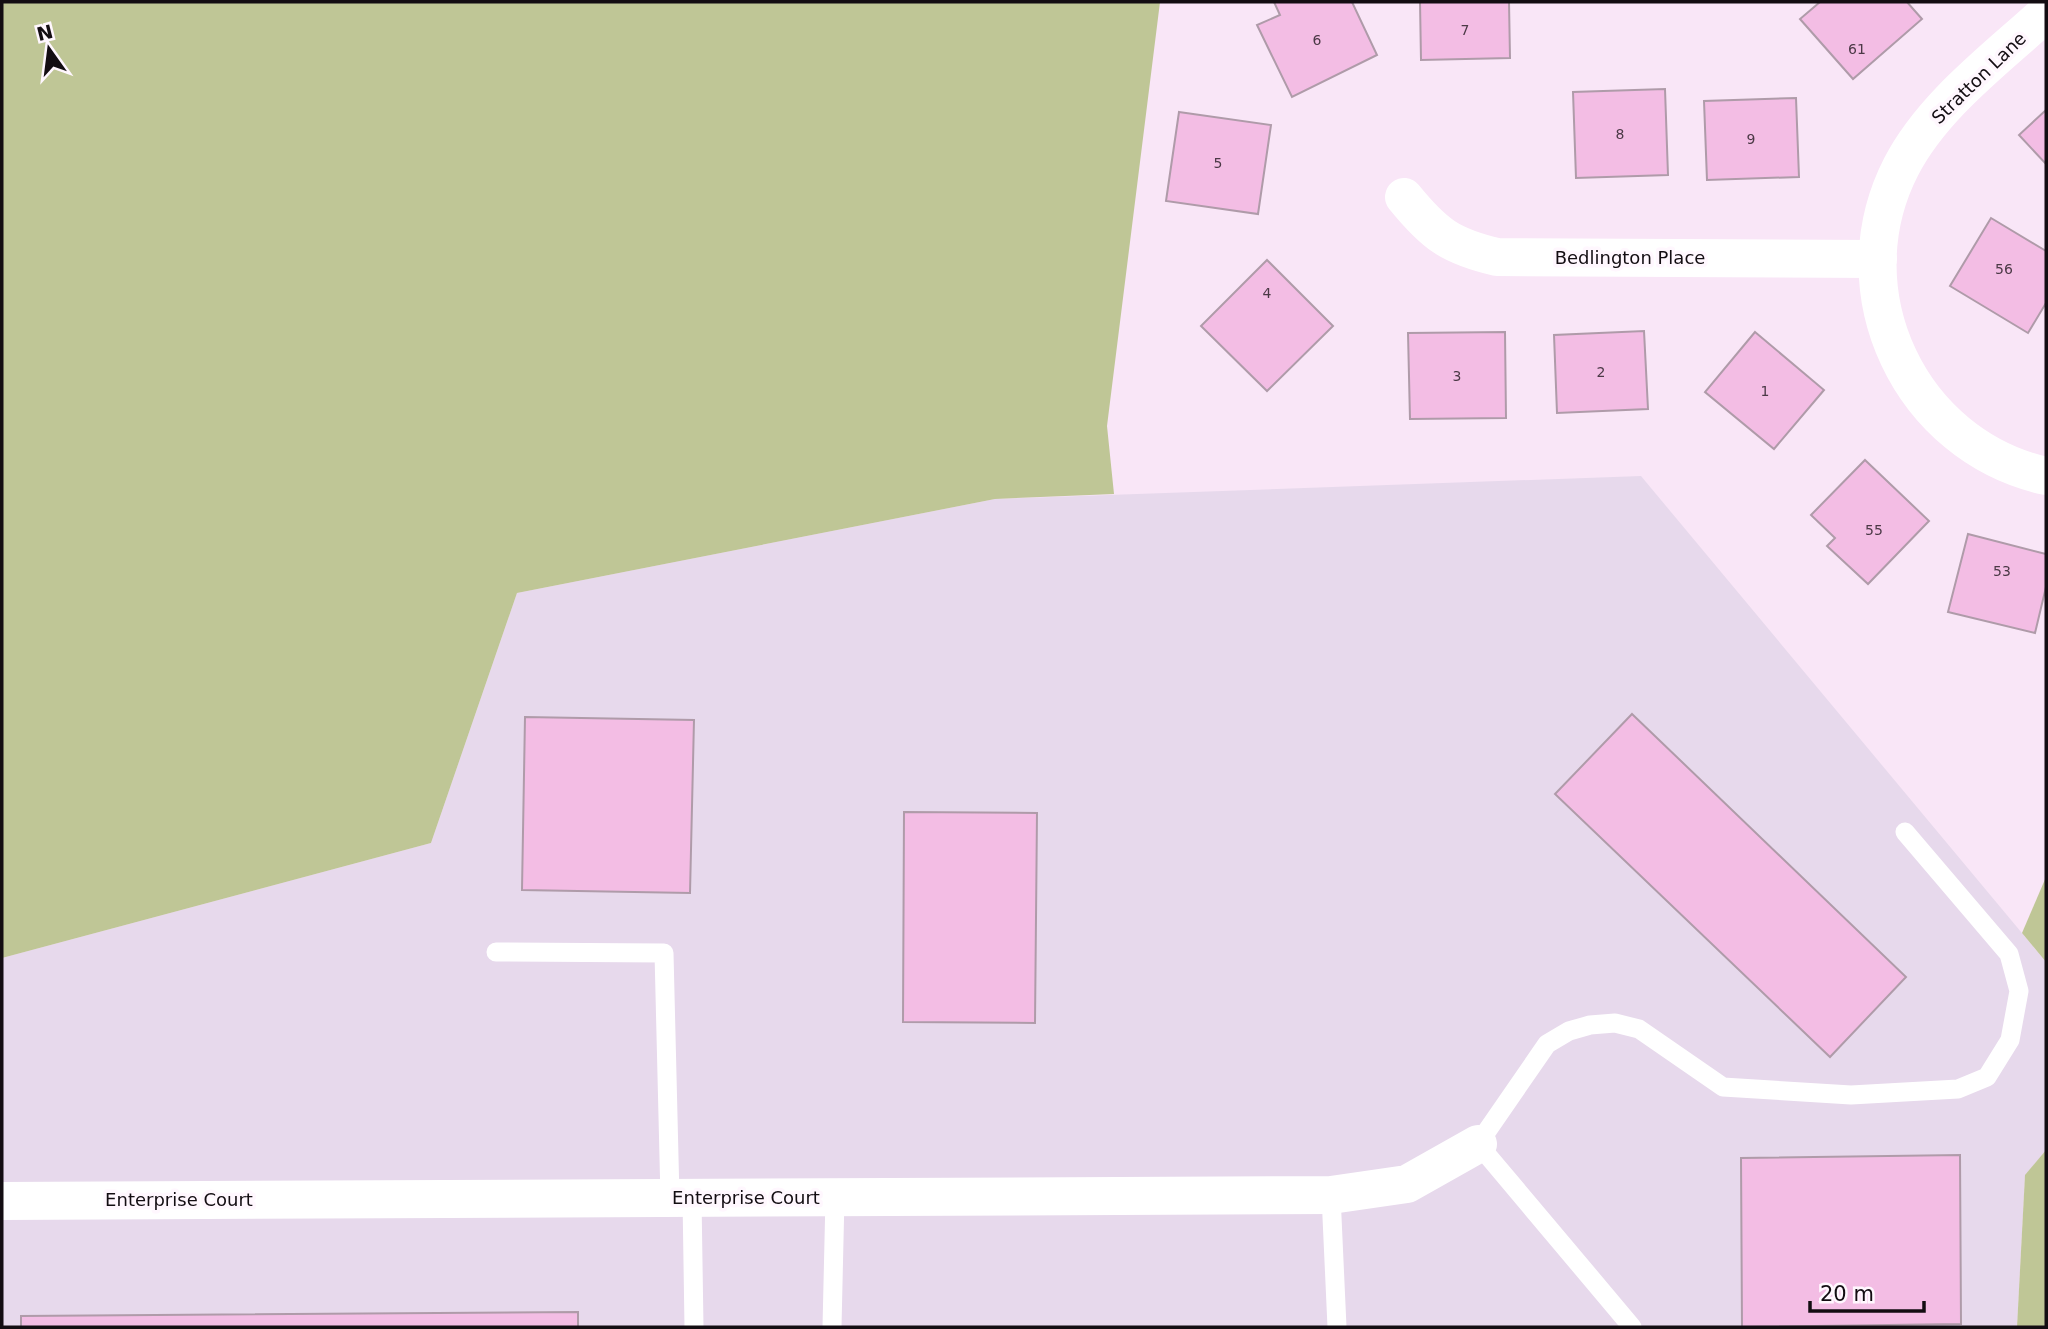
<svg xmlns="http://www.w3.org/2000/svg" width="2048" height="1329" font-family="'DejaVu Sans',sans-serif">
	<rect width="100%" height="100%" fill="#f9e6f7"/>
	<polygon fill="#e7d9ec" points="1641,476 2046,962 2046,1150 2025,1176 2017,1327 2,1327 2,958 431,843 517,593 995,499"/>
	<g fill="#bfc696">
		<polygon points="2,2 1160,2 1107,426 1114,494 995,499 517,593 431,843 2,958"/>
		<polygon points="2046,877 2046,962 2022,933"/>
		<polygon points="2046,1150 2046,1327 2017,1327 2025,1175"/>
	</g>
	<g fill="#f3bde4" stroke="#af9ba9" stroke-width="2">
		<polygon points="1274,2 1352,2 1377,55 1292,97 1257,25 1280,15"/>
		<polygon points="1420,2 1509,2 1510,58 1421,60"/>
		<polygon points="1820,2 1907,2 1922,19 1853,79 1800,19"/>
		<polygon points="1665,89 1668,175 1576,178 1573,92"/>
		<polygon points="1796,98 1799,177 1707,180 1704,101"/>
		<polygon points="2046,110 2046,164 2019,135"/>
		<polygon points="1179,112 1271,125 1258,214 1166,201"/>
		<polygon points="1991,218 2046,251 2046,303 2028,333 1950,286"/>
		<polygon points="1267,260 1333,326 1267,391 1201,326"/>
		<polygon points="1644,331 1648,409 1557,413 1554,335"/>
		<polygon points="1505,332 1506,418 1410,419 1408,333"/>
		<polygon points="1755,332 1824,390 1774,449 1705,392"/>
		<polygon points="1865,460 1929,521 1868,584 1827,546 1835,538 1811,515"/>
		<polygon points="1968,534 2046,554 2046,587 2035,633 1948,612"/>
		<polygon points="1632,714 1906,977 1830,1057 1555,794"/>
		<polygon points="525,717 694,720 690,893 522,890"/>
		<polygon points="904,812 1037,813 1035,1023 903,1022"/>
		<polygon points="1960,1155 1961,1324 1742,1327 1741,1158"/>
		<polygon points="578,1312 578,1327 21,1327 21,1316"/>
	</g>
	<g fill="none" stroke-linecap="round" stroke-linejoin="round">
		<g stroke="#fff" stroke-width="19">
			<polyline points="496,952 664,953 670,1198"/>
			<polyline points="1331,1195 1337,1327"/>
			<polyline points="692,1198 694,1327"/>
			<polyline points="832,1327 835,1197"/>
			<polyline points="1632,1327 1478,1144 1547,1044 1569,1031 1590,1025 1615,1023 1639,1029 1723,1087 1851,1095 1958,1089 1987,1077 2010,1040 2019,991 2009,954 1905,832"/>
		</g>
		<g stroke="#fff" stroke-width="38">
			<path d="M2046 13C1996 59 1933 105 1901 167 1837 292 1910 446 2046 476"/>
			<path d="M1404 197C1434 234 1450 246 1497 257L1878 259"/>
			<polyline points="2,1201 1331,1195 1407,1184 1478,1144"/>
		</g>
	</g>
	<g text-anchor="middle" stroke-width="7" stroke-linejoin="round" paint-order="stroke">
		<g font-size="14" fill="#4b3946">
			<text x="1465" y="35">7</text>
			<text x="1317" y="45">6</text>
			<text x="1857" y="54">61</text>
			<text x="1620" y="139">8</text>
			<text x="1751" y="144">9</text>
			<text x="1218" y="168">5</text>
			<text x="2004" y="274">56</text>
			<text x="1267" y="298">4</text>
			<text x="1601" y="377">2</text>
			<text x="1457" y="381">3</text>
			<text x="1765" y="396">1</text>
			<text x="1874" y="535">55</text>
			<text x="2002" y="576">53</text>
		</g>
		<g font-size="18" fill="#130d12" stroke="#fff7fe">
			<text transform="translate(1979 78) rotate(-44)" y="6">Stratton Lane</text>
			<text x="1630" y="264">Bedlington Place</text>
			<text x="746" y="1204">Enterprise Court</text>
			<text x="179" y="1206">Enterprise Court</text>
		</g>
	</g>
	<rect width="2048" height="1329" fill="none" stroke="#130d12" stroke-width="7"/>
	<g transform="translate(49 49) rotate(346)" stroke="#fff7fe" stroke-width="5" paint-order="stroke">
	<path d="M0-5L12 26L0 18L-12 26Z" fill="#130d12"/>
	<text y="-10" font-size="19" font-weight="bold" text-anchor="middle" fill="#130d12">N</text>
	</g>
	<path d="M1810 1301v10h114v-10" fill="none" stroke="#130d12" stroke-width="3.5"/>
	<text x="1820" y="1301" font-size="21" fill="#130d12" stroke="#fff7fe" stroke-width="5" paint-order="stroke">20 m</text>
</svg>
